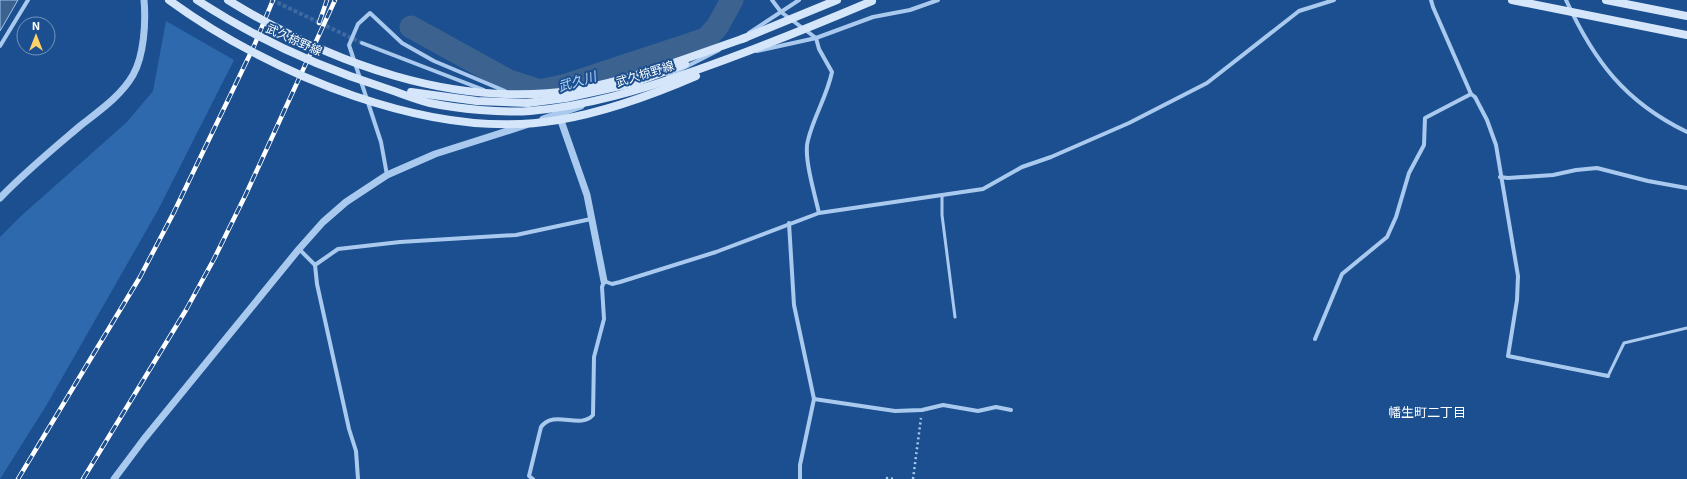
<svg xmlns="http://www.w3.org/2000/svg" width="1687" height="479" font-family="'Exo 2','Noto Sans JP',sans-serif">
	<rect width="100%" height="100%" fill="#1b4f8f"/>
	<polygon fill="#2e69ad" points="166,21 234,60 158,210 46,406 0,479 0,237 21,216 127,122 153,91"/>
	<polygon fill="#3c6290" stroke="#9cc4f0" points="0,0 18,0 0,31"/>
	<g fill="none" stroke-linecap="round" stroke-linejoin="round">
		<polyline stroke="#3c6290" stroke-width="23" points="411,27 509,81 540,91 567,85 706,39 717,27 732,0"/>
		<polyline stroke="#3d69a0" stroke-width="4" stroke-dasharray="4 2" stroke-linecap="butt" points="272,0 362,43"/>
		<g stroke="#a9c9ee" stroke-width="2.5" stroke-dasharray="2 3" stroke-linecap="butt">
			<polyline points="887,479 887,478 895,479"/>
			<polyline points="913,479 921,418"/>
		</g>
		<g stroke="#a9c9ee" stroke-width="3">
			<polyline points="942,195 942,215 955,317"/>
			<polyline points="1608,376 1624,343 1687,328"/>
		</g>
		<g stroke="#a9c9ee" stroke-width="4">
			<path d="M772 0 781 12 816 38 819 49 832 72C827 96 814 116 808 140 803 156 815 195 819 213"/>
			<path d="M1566 0C1594 61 1625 102 1687 132"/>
			<polyline points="749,33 799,0"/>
			<polyline points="362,43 484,90"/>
			<polyline points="0,46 28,0"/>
			<polyline points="757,51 816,38 873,17 910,10 938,0"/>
			<polyline points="668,76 719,50"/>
			<polyline points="1471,94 1475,97 1487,120 1496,145 1518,276 1517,300 1508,356 1608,376"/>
			<polyline points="387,175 381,142 349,45 358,24 370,13 402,43 434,61 505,91"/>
			<polyline points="1500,177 1508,178 1553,175 1576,170 1597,168 1648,181 1687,188"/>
			<polyline points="789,223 794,305 814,399 800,465 800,479"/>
			<polyline points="299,249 315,265 317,284 349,429 356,451 358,479"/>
			<polyline points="315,265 338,249 400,242 516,235 591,219"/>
			<polyline points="1315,339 1342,274 1387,237 1396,217 1409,173 1424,145 1425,118 1471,94 1433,7 1431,0"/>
			<polyline points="814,399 895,411 922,410 943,405 978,411 996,407 1011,410"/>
			<path d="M533 479 529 476 541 427C554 409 580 430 593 415L594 357 604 319 602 287 604 281 612 284 620 282 716 252 819 213 983 189 1022 167 1051 157 1129 123 1207 83 1299 11 1334 0"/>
		</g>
		<g stroke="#a9c9ee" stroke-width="7">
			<polyline points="559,115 587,195 604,281"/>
			<polyline points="543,119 581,106"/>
			<path d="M0 198C25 172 53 149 80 126 99 111 121 96 133 75 144 56 146 22 144 0"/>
			<polyline points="114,479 144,439 299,249 323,222 346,202 387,175 435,154 526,125"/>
		</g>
		<g stroke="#d6e6fa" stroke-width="8">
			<polyline points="1512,0 1687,35"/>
			<polyline points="1606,0 1687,16"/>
		</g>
		<defs>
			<g id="rail">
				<polyline points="319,23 327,0"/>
				<polyline points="18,479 140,277 174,212 254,46 273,0"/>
				<polyline points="83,479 186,310 214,259 246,194 335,0"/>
			</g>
		</defs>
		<use href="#rail" stroke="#fff" stroke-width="4.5"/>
		<use href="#rail" stroke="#1b4f8f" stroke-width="3" stroke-dasharray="9" stroke-linecap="butt"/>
		<g stroke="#d6e6fa" stroke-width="8">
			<path d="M169 0C270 74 432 142 558 120 606 112 652 95 696 76"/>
			<path d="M197 0C255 38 316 66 382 87 398 92 414 99 430 103 458 109 502 113 530 111 587 106 641 90 694 71 754 50 813 26 872 1"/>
			<path d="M228 0C330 63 454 109 575 90 633 80 689 57 745 38"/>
			<polyline points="742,39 837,0"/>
			<polyline points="411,92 477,101 528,103 566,98 634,83 685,64"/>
		</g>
	</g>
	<g text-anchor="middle" stroke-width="4" stroke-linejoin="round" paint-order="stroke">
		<g font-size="12" fill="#fff" stroke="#1b4f8f">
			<text transform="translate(294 40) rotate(24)" y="4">武久椋野線</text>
			<text transform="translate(645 74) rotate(-17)" y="4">武久椋野線</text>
		</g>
		<g font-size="13" font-style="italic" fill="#b5d3f5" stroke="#1b4f8f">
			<text transform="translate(577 81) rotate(-17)" y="5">武久川</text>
		</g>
		<g font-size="13" fill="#fff" stroke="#1b4f8f">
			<text x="1427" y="417">幡生町二丁目</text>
		</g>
	</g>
	<g transform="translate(36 36)"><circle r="19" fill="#1b4f8f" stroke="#7695bc"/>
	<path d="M0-3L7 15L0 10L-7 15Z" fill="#ffd166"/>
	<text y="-6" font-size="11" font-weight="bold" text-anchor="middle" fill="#ffffff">N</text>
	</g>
</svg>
